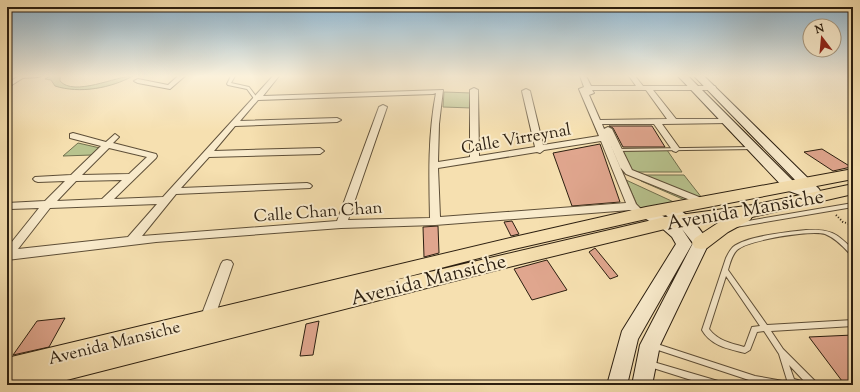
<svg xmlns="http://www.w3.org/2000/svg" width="860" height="392" font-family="'Sorts Mill Goudy',serif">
	<rect width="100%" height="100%" fill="#f6e0b0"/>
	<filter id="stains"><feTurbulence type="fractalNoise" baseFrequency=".005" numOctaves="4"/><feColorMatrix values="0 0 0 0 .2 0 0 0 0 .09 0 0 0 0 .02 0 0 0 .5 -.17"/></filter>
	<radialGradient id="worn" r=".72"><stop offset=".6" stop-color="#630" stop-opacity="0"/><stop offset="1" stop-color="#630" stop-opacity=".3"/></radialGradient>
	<g fill="#b8c38e" stroke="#72714f">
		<path d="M50 76H60V81C74 97 116 76 133 76 111 88 80 94 55 86L51 80 45 79Z"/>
		<polygon points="444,92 472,93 472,108 443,107"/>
		<polygon points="78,143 100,148 92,155 63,156"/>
		<polygon points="667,150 682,172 633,172 621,151"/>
		<polygon points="635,175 684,175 702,198 687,201 641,181"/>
		<polygon points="626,180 678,204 646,211 638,207"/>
	</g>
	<g fill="#e0a68e" stroke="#2c1f10">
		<polygon points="609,126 652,126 665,147 623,147 613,128"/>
		<polygon points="600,144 620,202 572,206 553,153"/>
		<polygon points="822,149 851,167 833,171 804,152"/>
		<polygon points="512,221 519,234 511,236 504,222"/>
		<polygon points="438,226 439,253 424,257 423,227"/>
		<polygon points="595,248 618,276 610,279 589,252"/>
		<polygon points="547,260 567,290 532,300 514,269"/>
		<polygon points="65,318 49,347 13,355 37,321"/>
		<polygon points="319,321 313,355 300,356 306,324"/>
		<polygon points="853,335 853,385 845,385 809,337"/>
	</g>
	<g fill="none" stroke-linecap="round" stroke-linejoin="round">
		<defs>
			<g id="service">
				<polygon points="20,76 40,76 38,77 21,78 20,78"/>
				<polygon points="231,76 235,76 231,83 249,87 258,99 257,100 255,100 247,89 228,85 227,84"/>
				<polygon points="753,147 755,147 755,149 617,151 615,150 617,149"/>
				<polygon points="853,203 853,207 736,227 734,226 733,225 734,224 736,223"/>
				<path d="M806 230C830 229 837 233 853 250V256L851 255C844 247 835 238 825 234 810 230 748 240 737 250 732 255 730 263 728 270L767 325 853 320V326L771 331 783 349 816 382 817 385H808L807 384 808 385H767L755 382 652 348 651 346 652 344 654 343 755 376 783 381 787 380 779 354 764 331 757 332 750 350 745 353C729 349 711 346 702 330L726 258C728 254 730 250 733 247 746 236 789 232 806 230ZM726 276 760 326 752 327 745 346 744 347C731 343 718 341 709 329ZM789 365 805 382 794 379Z"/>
				<polygon points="650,361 718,381 721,382 722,385 707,385 650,367 647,366 646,364 647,362"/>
			</g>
			<g id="minor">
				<polygon points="19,76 26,76 7,88 7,83"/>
				<polygon points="178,76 185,76 170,89 138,83 134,81 138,79 168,85"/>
				<path d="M273 76H279L263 96 443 90 439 124 438 162 470 157V90L474 88 478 90 479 156 535 147 522 91 526 89 530 91 543 145 599 136 579 89 584 87 580 76H586L591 86H636L629 76H635L643 86H715L716 88 712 90H653L676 119H728L732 121 728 123 662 124 680 149 676 152 673 151 654 124H602L604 129 608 127 612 129 632 170 709 201 710 203 705 206 626 174 620 167 609 141 636 204 642 210 641 212 637 213 630 210 435 225 341 228 156 242 7 260V248L39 208 10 209H7V203L45 201 65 181 38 182 35 181 33 179 35 177 71 175 101 146 70 138V134L73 133 106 142 115 134 119 137 113 143 156 154 157 156 156 158 114 199 163 197ZM592 90H646L667 119 600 120 589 95 594 93ZM436 93C428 135 429 175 430 218L348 220 387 107 383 105 379 107 337 221 142 236 176 194 310 188 312 186 310 184 307 183 181 188 209 157 320 154 324 151 320 148 214 151 235 126 337 122 341 120 337 118 240 121 258 100 433 94ZM601 141 626 203 440 217 438 168 537 152 540 153 544 150ZM109 148 147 157 129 174 82 175ZM122 180 102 199 57 201 76 181ZM157 204 128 237 18 249 50 208Z"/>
				<polygon points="227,260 231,261 233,264 214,319 212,323 207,325 202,323 200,319 221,264 223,261"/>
			</g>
			<g id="secondary">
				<polygon points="678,76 688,76 796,184 800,185 694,76 704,76 819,189 821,193 826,197 824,200 814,200 786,190"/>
				<path d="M667 204C685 209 700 228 709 243L660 345 652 385H632L640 345 693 243 682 229 692 244 638 339 627 385H607L622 331 676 244 672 237 663 229 641 216 639 213 641 210 646 208 671 220 660 209 662 206Z"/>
			</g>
			<polygon id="trunk" points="853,169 853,179 646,219 514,249 387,282 665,217 753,205 853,184 853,194 752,217 750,220 728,232 707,248 701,249 695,248 692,243 695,238 721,221 665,229 521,264 47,385 7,385 7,358 514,237 646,207"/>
		</defs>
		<use href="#service" stroke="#5e4f38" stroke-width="2"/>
		<use href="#minor" stroke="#5e4f38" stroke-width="2"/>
		<use href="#secondary" stroke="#2c1f10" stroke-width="2"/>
		<use href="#trunk" stroke="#2c1f10" stroke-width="2"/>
		<polyline stroke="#2c1f10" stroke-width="2" stroke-dasharray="1 2" stroke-linecap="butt" points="836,215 843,222 853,225"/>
		<use href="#service" fill="#f9ebcc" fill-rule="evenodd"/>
		<use href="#minor" fill="#f9ebcc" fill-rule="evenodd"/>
		<use href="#secondary" fill="#f9ebcc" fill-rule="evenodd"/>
		<use href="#trunk" fill="#f6e0b0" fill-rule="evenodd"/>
	</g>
	<linearGradient id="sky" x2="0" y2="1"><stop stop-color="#8bb6d4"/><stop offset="0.58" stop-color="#fbf1db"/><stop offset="1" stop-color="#fbf1db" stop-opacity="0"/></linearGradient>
	<rect width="860" height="131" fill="url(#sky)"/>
	<g text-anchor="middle" stroke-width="4" stroke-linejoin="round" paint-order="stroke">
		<g font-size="17" fill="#2c1f10" stroke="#f9ebcc">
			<text transform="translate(516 138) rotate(-10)" y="6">Calle Virreynal</text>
			<text transform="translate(318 211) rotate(-4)" y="6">Calle Chan Chan</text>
			<text transform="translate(114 342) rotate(-14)" y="6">Avenida Mansiche</text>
		</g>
		<g font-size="20" fill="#2c1f10" stroke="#f9ebcc">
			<text transform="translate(745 209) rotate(-10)" y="7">Avenida Mansiche</text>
			<text transform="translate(428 279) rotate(-14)" y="7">Avenida Mansiche</text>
		</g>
	</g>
	<rect width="860" height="392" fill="none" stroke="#f6e0b0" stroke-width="24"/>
	<rect x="8" y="8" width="844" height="376" fill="none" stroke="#2c1f10" stroke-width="2"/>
	<rect x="12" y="12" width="836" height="368" fill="none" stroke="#2c1f10"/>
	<g transform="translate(822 38) rotate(344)"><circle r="19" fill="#f9ebcc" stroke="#a79981"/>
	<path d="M0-3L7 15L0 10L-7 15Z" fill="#8f2418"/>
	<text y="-6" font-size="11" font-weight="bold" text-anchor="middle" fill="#2c1f10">N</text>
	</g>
	<rect width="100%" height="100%" filter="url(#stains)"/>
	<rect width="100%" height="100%" fill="url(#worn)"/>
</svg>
